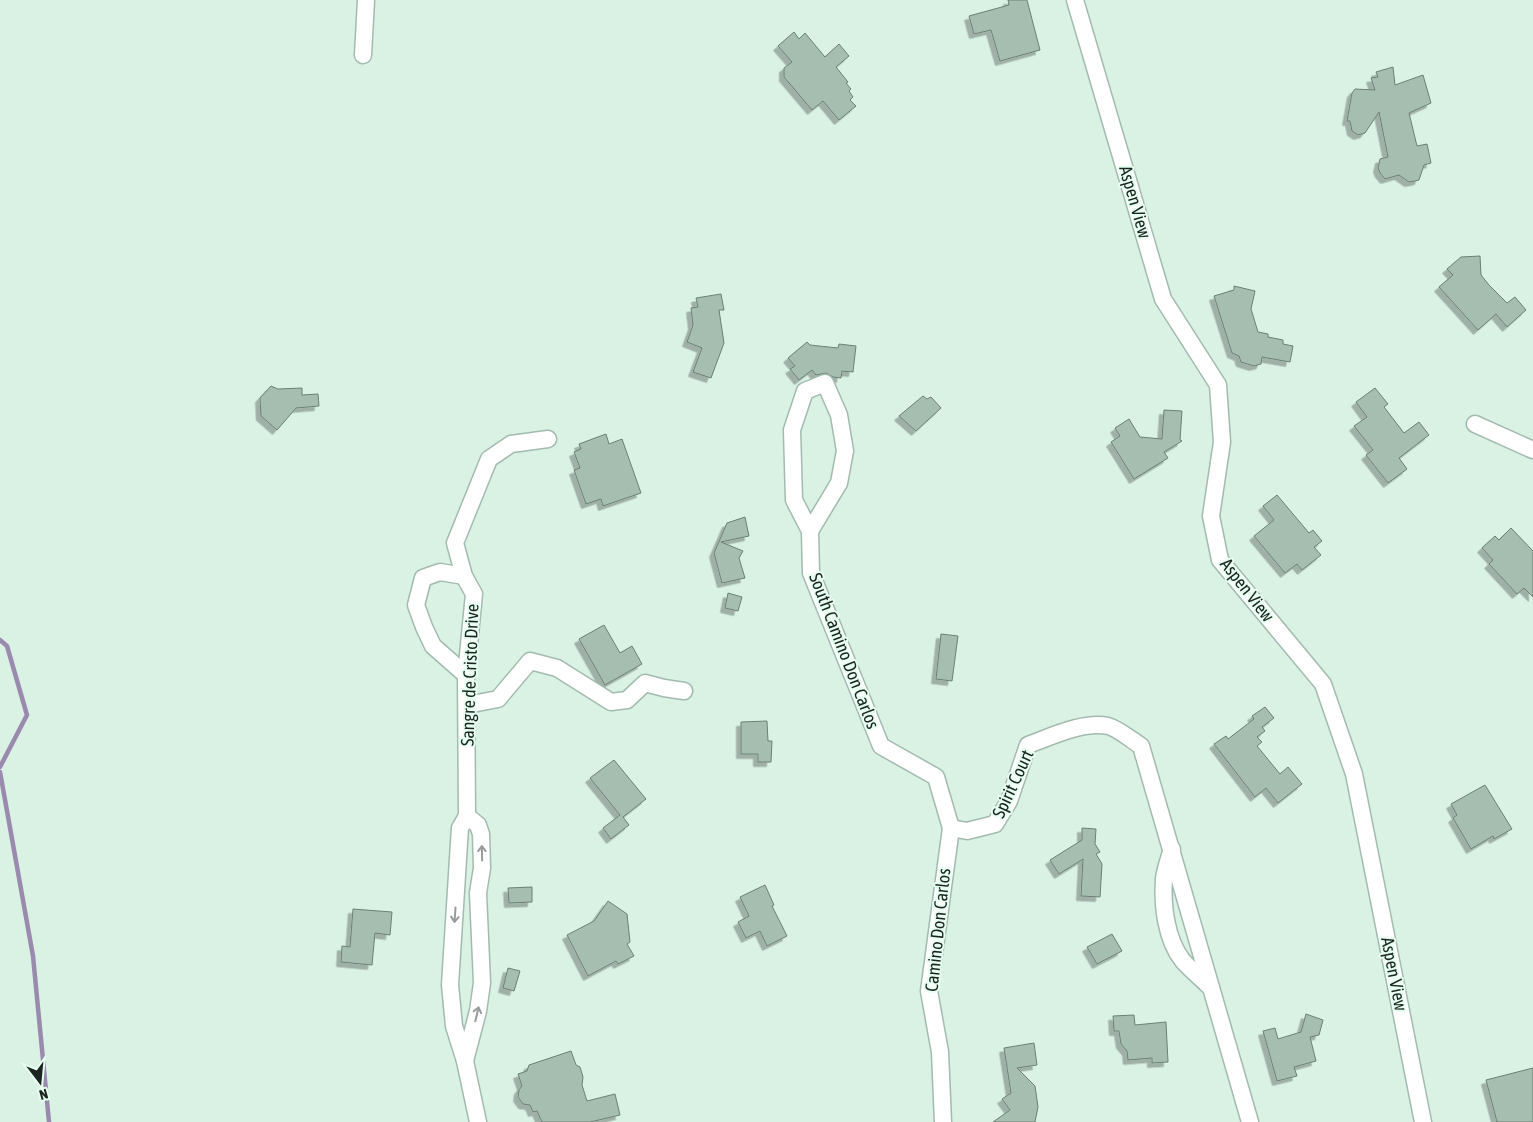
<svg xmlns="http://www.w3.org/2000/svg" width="1533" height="1122" font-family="'Asap Condensed',sans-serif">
	<defs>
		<filter id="shadow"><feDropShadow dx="-4.5" dy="4.5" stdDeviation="0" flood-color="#0004"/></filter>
	</defs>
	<rect width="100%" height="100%" fill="#d9f2e3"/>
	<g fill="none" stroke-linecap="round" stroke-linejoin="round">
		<g stroke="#9a8aad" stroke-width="4.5">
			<polyline points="0,640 7,646 27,715 0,767"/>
			<polyline points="0,772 33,956 49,1122"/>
		</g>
	</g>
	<g fill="#a6beb0" stroke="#6a8074" filter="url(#shadow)">
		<polygon points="1008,0 1027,0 1040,50 1000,61 991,30 974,34 969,16 1009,5"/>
		<polygon points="794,32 799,39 805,33 825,57 839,44 849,56 836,67 848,82 846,83 851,89 849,91 853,97 850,100 856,106 839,120 823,101 812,110 784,77 784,68 792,62 778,46"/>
		<polygon points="1393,67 1395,85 1423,75 1431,103 1409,113 1417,146 1427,144 1431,163 1424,165 1419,180 1415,181 1409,182 1399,175 1385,179 1380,173 1378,168 1380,159 1388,157 1379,112 1365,133 1358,135 1352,131 1350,121 1347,121 1352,93 1355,89 1375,90 1371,78 1378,77 1376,72"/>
		<polygon points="1480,256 1481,275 1489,285 1507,303 1515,297 1526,310 1507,327 1496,314 1478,330 1439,287 1453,275 1447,269 1461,257"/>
		<polygon points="1234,286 1255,291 1251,309 1258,332 1268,334 1268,337 1283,340 1283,344 1293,346 1290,362 1262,357 1261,364 1254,366 1241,362 1239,356 1232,353 1214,296 1234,290"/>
		<polygon points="721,294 724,310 719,310 724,343 711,378 693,372 702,348 687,342 693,325 691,308 698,307 696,298"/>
		<polygon points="807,342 810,345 838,348 839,344 856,346 853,372 842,371 841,378 833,377 826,373 816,375 812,370 799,380 790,369 795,366 788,358"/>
		<polygon points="271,386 278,389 302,388 302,395 318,394 319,406 296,408 277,430 261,416 260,398"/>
		<polygon points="1375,388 1388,404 1384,407 1404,433 1419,422 1429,435 1399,458 1407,469 1388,483 1366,455 1373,450 1354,426 1367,417 1356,402"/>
		<polygon points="923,396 927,399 931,397 941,408 916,431 899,416"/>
		<polygon points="1164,410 1182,411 1180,440 1182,441 1164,452 1168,458 1134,479 1111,442 1120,436 1115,428 1129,419 1140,437 1162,439"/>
		<polygon points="606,434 609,444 622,439 641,493 603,506 601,499 586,504 574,470 580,468 574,452 581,449 579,444"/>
		<polygon points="1277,495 1309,533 1313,530 1322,541 1314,547 1321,555 1302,570 1297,564 1285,573 1254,536 1274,520 1263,506"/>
		<polygon points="745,517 749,536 721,542 743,551 739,558 745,578 722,583 714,553 727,523"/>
		<polygon points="1511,528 1533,551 1533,597 1524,588 1517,594 1489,564 1493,560 1482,548 1495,536 1499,540"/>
		<polygon points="728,593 742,597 738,611 725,608"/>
		<polygon points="604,625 620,653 632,646 642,664 605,685 579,639"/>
		<polygon points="941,634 958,636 952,681 936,679"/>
		<polygon points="1265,707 1274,718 1262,727 1265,731 1257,737 1262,742 1257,746 1280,774 1288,767 1302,784 1278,803 1266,788 1255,797 1214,744 1226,736 1228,739 1254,719 1252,716"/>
		<polygon points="767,721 768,741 772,741 771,762 758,762 758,754 741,754 741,722"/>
		<polygon points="614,760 646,799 623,817 629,825 611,839 603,828 620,815 590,778"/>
		<polygon points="1485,785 1512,829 1494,839 1493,836 1471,849 1453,818 1457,815 1451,804"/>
		<polygon points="1082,828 1096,829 1095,844 1100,852 1096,854 1102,864 1100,897 1081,896 1083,859 1059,874 1050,860 1082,840"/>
		<polygon points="765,885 774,905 772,906 787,936 767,946 760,931 746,938 738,922 749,916 740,897"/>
		<polygon points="532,887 532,902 509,903 508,888"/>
		<polygon points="608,901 627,914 630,942 627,944 634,956 618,964 616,961 588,976 567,935 594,921"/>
		<polygon points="353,909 392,912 390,935 375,933 372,965 341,962 342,946 350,947"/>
		<polygon points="1112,934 1122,951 1097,964 1087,947"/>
		<polygon points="508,968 520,971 514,991 503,988"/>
		<polygon points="1306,1014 1323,1020 1319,1035 1310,1037 1316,1061 1294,1067 1297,1076 1277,1081 1263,1031 1275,1028 1278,1039 1301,1032"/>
		<polygon points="1134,1015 1135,1025 1166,1022 1168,1062 1152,1063 1152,1058 1128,1060 1127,1051 1121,1044 1119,1031 1114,1031 1113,1016"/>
		<polygon points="1034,1043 1037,1065 1017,1068 1035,1086 1038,1107 1035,1122 993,1122 1010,1110 1002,1099 1011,1093 1004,1048"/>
		<polygon points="571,1051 576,1065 580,1067 583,1077 582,1085 587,1101 615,1094 620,1115 590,1122 542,1122 537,1111 533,1112 530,1105 523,1104 518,1097 519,1090 522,1086 518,1074 527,1071 529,1065"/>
		<polygon points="1533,1068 1533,1122 1497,1122 1486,1080"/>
	</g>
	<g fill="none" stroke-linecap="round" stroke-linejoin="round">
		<defs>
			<g id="minor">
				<polyline points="1075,0 1163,299 1218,385 1222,442 1211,516 1220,560 1323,684 1354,774 1423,1122"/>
				<polyline points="363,55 366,0"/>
				<polyline points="1475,424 1533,450"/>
				<polyline points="810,531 839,483 845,451 839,415 825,383 805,391 792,430 794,500 810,531 811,573 881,746 936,777 951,828 929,991 940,1052 943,1122"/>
				<polyline points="464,576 440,572 423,578 416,605 424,627 433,646 466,675"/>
				<polyline points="467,705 498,699 530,661 557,668 611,702 627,700 645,683 664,688 684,691"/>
				<path d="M951 828 967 831 995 824 1009 801 1028 745C1050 737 1083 721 1108 726 1117 728 1133 741 1141 746L1250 1122"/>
				<path d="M1172 849C1169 859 1165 869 1164 879 1162 905 1166 940 1183 961 1191 970 1202 979 1211 988"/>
				<polyline points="465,1061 478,1011 482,983 478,893 482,868 481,834 478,825 467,816"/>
				<polyline points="478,1122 465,1061 454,1026 450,985 459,843 460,828 467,816 466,675 474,594 464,576 455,543 489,459 511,444 548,439"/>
			</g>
		</defs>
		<use href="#minor" stroke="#a3bbae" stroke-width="19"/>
		<use href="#minor" stroke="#fff" stroke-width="16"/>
	</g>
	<defs><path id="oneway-shaft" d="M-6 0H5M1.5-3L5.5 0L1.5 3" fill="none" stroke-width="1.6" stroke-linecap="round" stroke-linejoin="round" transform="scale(1.25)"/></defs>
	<g stroke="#989c9a">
		<use href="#oneway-shaft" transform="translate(482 853) rotate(-91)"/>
		<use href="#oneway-shaft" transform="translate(455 915) rotate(94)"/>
		<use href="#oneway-shaft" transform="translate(477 1014) rotate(-77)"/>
	</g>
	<g text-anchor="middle" stroke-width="4" stroke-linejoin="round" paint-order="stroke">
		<g font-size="18" fill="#1b241f" stroke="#e6fff1">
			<text transform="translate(1135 202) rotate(74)" y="6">Aspen View</text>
			<text transform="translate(1247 590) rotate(52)" y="6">Aspen View</text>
			<text transform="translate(844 651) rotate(69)" y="6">South Camino Don Carlos</text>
			<text transform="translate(470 675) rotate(-88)" y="6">Sangre de Cristo Drive</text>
			<text transform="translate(1013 784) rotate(-65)" y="6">Spirit Court</text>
			<text transform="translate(938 930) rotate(-84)" y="6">Camino Don Carlos</text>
			<text transform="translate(1394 974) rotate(79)" y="6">Aspen View</text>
		</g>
	</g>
	<g transform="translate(40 1082) rotate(164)" stroke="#e6fff1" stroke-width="4" paint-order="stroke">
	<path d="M0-4L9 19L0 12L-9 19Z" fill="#1b241f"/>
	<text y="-8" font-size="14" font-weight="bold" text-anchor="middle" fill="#1b241f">N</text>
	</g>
</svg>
